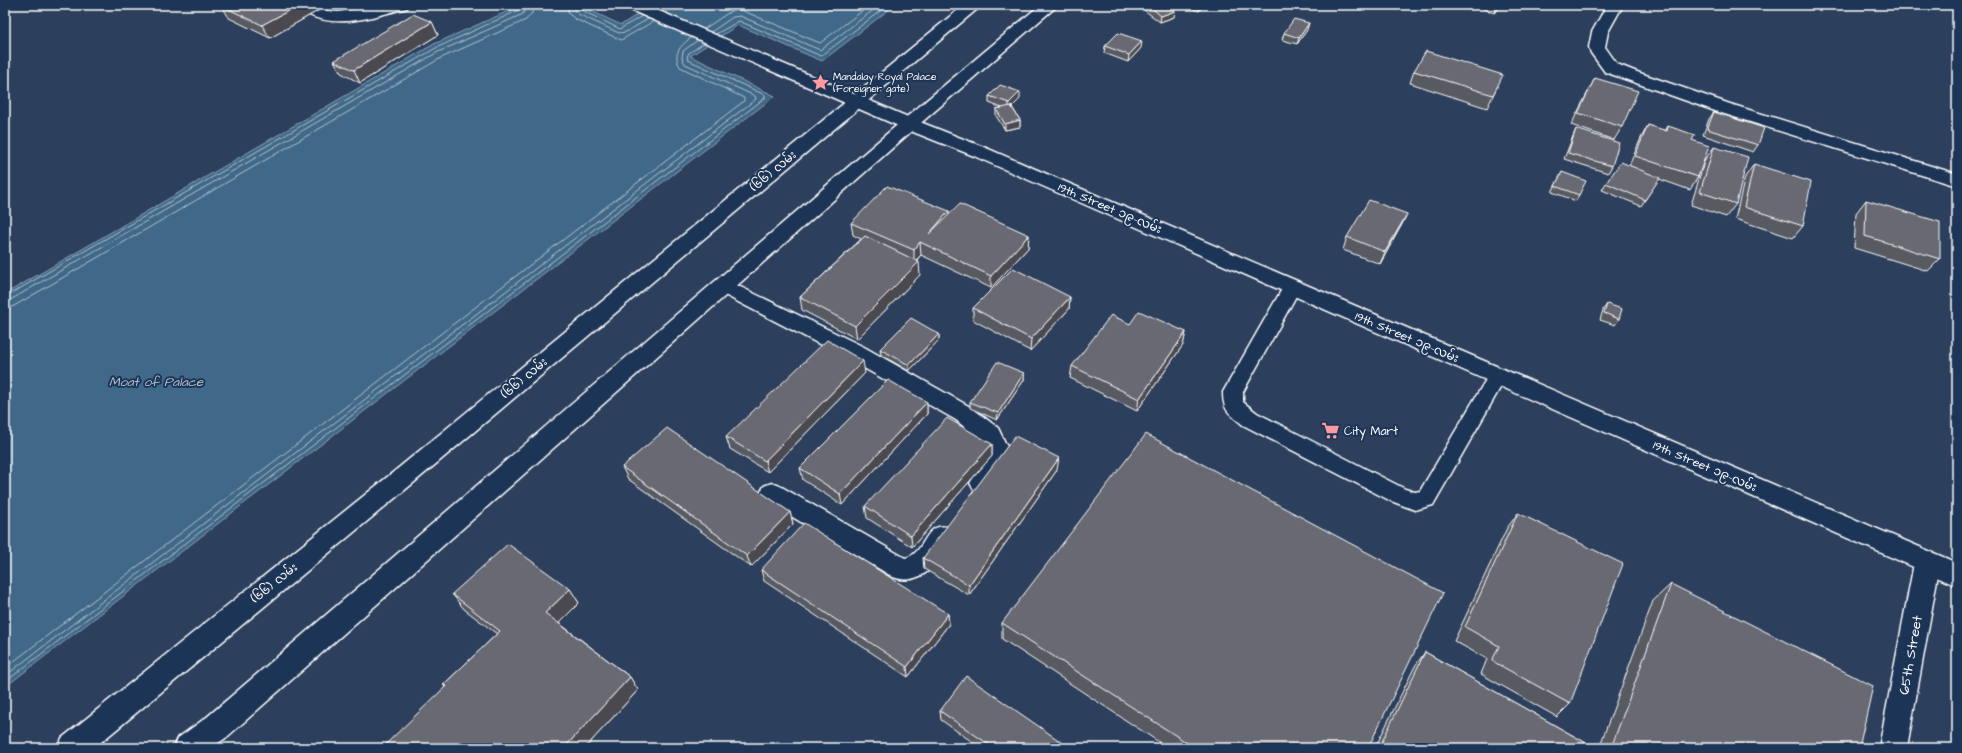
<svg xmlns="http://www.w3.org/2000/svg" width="1962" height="753" font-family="'Architects Daughter','Noto Sans Myanmar',sans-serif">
	<rect width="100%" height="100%" fill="#2c3f5c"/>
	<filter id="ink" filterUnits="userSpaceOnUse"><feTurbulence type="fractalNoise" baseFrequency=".025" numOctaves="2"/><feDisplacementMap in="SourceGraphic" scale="8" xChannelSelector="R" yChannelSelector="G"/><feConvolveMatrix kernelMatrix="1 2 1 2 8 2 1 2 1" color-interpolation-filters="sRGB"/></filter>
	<g filter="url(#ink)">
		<polygon fill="#406888" stroke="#8ca4b8" points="522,5 579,5 621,25 652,5 895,5 822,61 738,25 690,56 775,96 5,687 5,294 434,44"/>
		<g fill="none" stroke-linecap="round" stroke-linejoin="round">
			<g stroke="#b3c3cf" stroke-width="1">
				<polyline points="567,5 569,14 575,19 621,40 654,21"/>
				<polyline points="573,5 574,10 578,14 619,33 626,32 648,19"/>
				<polyline points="578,5 581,10 620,29 642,16"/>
				<polyline points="704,29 731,11 741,10 820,43 870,5"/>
				<polyline points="711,32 733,17 740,16 820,50 880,5"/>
				<polyline points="716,34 739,21 821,56 888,5"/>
				<polyline points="5,297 436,48 519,10 522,5"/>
				<polyline points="5,303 438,52 523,14 527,5"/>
				<polyline points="5,309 14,306 441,58 526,20 532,13 533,5"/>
				<path d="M5 668 744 101V98L680 67C672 53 681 45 692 37"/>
				<polyline points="5,676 756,99 755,96 685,64 682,58 683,51 698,40"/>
				<polyline points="5,682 765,98 765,95 688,60 687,57 689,53 704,43"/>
			</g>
			<defs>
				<path id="lane" d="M1292 281 1298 282 1301 287 1243 392V402L1257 413 1405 489 1415 492 1420 491 1491 371 1498 369 1505 371 1507 376 1433 505 1415 510 1391 501 1243 425C1229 413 1223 411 1223 392L1286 282Z"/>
				<g id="street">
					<polygon points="1607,5 1623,5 1608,32 1605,47 1617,64 1637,72 1730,104 1957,174 1957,186 1718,112 1605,72 1591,53 1589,47 1592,32"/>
					<polygon points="724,279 864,347 972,408 998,428 1010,453 1011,460 990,490 982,493 974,490 970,483 987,458 981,441 956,420 848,359 717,291 714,286 717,281"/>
					<path d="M772 483 780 486 905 558C927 554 923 519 951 528L954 536C943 559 922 588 893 577L764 500 760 493 764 486Z"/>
					<polygon points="1927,552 1936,555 1940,563 1907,748 1879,748 1914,563 1918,555"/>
				</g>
				<g id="secondary">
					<path d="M295 5H315L328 11 338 12 382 5H409L407 8C375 16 339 30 307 14 303 11 298 9 295 5Z"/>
					<polygon points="624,5 645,5 915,120 986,148 1957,563 1957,586 974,156 903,128 626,8"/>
				</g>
				<g id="primary">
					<polygon points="964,5 982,5 412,484 94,748 58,748 62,738 396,470"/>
					<polygon points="1040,5 1058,5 915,128 227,737 211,748 174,748 178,738 207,717 903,120"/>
				</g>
			</defs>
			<use href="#lane" stroke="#fff" stroke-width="3"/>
			<use href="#street" stroke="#fff" stroke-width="3"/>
			<use href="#secondary" stroke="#fff" stroke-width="3"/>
			<use href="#primary" stroke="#fff" stroke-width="3"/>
			<use href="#lane" fill="#1d3557" fill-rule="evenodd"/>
			<use href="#street" fill="#1d3557" fill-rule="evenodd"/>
			<use href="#secondary" fill="#1d3557" fill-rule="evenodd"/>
			<use href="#primary" fill="#1d3557" fill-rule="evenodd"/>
		</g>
		<g fill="#595a62" stroke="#fff">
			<polygon points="328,5 270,38 229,18 222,6"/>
			<polygon points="1145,5 1168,5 1174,17 1160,22 1144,10"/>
			<polygon points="1184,5 1204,5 1199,11 1184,6"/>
			<polygon points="1474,5 1503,5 1494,13"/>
			<polygon points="432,22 438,35 360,83 341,73 334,61"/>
			<polygon points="1307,30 1297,44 1282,40 1284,33"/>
			<polygon points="1105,46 1141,48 1128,62 1104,53"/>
			<polygon points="1414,71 1497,87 1487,108 1410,83"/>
			<polygon points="1595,78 1622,127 1614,140 1571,125"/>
			<polygon points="989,96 1020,99 1012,107 1020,120 1020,127 1005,130 996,116 996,109 1002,108 989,103"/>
			<polygon points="1714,112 1758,145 1753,152 1703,135 1709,119"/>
			<polygon points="1648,125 1665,131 1668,126 1692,140 1698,177 1690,190 1659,179 1641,206 1602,190 1606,183 1629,166 1641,138"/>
			<polygon points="1576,129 1612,166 1608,173 1564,159 1573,136"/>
			<polygon points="1714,147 1736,204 1726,217 1691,205 1705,159"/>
			<polygon points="1754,164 1803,226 1793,238 1735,219 1745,177"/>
			<polygon points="1562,172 1579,195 1576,201 1552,192"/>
			<polygon points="1866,200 1940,259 1928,271 1854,248 1856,213"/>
			<polygon points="949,211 949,215 1029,235 1028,248 991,288 921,255 916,261 920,275 857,339 802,310 800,297 861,239 853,235 851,223"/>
			<polygon points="1407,214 1401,226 1380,264 1343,250 1347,237"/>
			<polygon points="1070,297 1069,309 1030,351 973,320 973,308"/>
			<polygon points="1607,304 1619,319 1615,325 1600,320 1603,310"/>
			<polygon points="1130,324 1186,332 1183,345 1137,411 1070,378 1072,366"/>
			<polygon points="939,334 939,340 909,371 881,355 880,349"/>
			<polygon points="865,373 768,472 730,449 726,437"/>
			<polygon points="1024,373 1024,380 997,420 970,408 970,402"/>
			<polygon points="927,402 927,414 842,505 803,480 800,468"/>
			<polygon points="992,444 992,456 912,547 867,518 865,506"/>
			<polygon points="622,467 790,512 793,524 751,567 628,479"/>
			<polygon points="1057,470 969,595 924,569 923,558"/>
			<polygon points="1518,513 1570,704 1557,717 1481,674 1487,659 1454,641 1507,528"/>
			<polygon points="761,570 948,614 949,624 908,677 764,581"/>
			<polygon points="1671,584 1859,748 1599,748 1653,601"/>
			<polygon points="570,589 579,603 559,623 630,677 638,690 585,748 391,748 445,687 443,685 497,634 464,609 452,594"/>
			<polygon points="1002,623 1368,748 1168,748 1002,639"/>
			<polygon points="1425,652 1595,748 1375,748 1415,666"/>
			<polygon points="940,711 1070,748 981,748 941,720"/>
		</g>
		<g fill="#494a50" stroke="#fff">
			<polygon points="299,5 328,5 270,38 262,25"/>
			<polygon points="1200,5 1204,5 1199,11"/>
			<polygon points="1497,5 1503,5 1494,13"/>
			<polygon points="1175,11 1174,17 1160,22 1161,16"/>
			<polygon points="432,22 438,35 360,83 354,70"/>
			<polygon points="1309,23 1307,30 1297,44 1299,38"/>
			<polygon points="1142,41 1141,48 1128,62 1129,55"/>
			<polygon points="1020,92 1020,99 1009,110 1009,103"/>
			<polygon points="1020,120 1020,127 1005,130 1005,124"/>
			<polygon points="949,211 949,224 929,234"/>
			<polygon points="1407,214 1401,226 1380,264 1385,252"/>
			<polygon points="1029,235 1028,248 991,288 991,276"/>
			<polygon points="920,242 921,255 914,262 914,250"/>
			<polygon points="919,262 920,275 857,339 855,326"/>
			<polygon points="1070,297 1069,309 1030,351 1031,339"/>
			<polygon points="1186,332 1183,345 1137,411 1139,399"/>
			<polygon points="939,334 939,340 909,371 909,365"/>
			<polygon points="863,361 865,373 768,472 765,461"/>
			<polygon points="1024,373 1024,380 997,420 998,413"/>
			<polygon points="927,402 927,414 842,505 840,494"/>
			<polygon points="992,444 992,456 912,547 911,536"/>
			<polygon points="1059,458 1057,470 969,595 969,585"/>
			<polygon points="790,512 793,524 751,567 747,556"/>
			<polygon points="570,589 579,603 555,627 545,613"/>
			<polygon points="948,614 949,624 908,677 907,667"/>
			<polygon points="630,677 638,690 585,748 564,748"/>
		</g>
		<g fill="#686972" stroke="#fff">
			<polygon points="224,5 299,5 262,25 222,6"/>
			<polygon points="1148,5 1168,5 1175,11 1161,16"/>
			<polygon points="413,14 432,22 354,70 334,61"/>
			<polygon points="1294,19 1309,23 1299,38 1284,33"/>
			<polygon points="1118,33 1142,41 1129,55 1105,46"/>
			<polygon points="1426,51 1503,75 1493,95 1414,71"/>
			<polygon points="1595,78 1638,91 1622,127 1578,113"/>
			<polygon points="1000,85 1020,92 1009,103 989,96"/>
			<polygon points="1011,106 1020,120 1005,124 996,109"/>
			<polygon points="1714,112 1764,128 1758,145 1707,129"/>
			<polygon points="1648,125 1667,131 1668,126 1695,135 1692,140 1709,146 1698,177 1635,156"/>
			<polygon points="1576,129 1619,143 1612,166 1568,153"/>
			<polygon points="1714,147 1748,157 1736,204 1700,192"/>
			<polygon points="1621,162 1660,178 1645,200 1606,183"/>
			<polygon points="1754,164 1811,182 1803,226 1744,207"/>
			<polygon points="1562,172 1586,181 1579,195 1555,186"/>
			<polygon points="887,186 949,211 929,234 960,204 1029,235 991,276 920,242 914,250 851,223"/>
			<polygon points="1369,200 1407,214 1385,252 1347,237"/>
			<polygon points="1866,200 1940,222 1940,259 1865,236"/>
			<polygon points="865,236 919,262 855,326 800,297"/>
			<polygon points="1013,268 1070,297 1031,339 973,308"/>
			<polygon points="1607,304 1622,309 1619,319 1604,313"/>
			<polygon points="1139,311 1186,332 1139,399 1072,366 1111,315 1130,324"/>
			<polygon points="911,318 939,334 909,365 880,349"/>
			<polygon points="827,340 863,361 765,461 726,437"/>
			<polygon points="997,362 1024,373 998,413 970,402"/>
			<polygon points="888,380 927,402 840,494 800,468"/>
			<polygon points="947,418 992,444 911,536 865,506"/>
			<polygon points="667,428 790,512 747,556 622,467"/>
			<polygon points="1146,434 1443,593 1368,748 1195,748 1002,623"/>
			<polygon points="1015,436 1059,458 969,585 923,558"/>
			<polygon points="1518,513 1623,564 1570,704 1492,661 1499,646 1465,627"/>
			<polygon points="804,523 948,614 907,667 761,570"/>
			<polygon points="508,544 570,589 545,613 630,677 564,748 391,748 386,744 446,686 443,685 500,631 452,594"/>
			<polygon points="1671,584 1873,686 1859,748 1611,748"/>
			<polygon points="1425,652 1595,748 1379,748"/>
			<polygon points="966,676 1070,748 994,748 940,711"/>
		</g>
	</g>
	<defs>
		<symbol id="sight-bare" viewBox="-9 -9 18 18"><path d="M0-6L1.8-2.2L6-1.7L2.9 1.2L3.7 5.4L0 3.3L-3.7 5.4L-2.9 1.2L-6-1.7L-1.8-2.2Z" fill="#ff9aa2" stroke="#1d3557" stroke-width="2.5" paint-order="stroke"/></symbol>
		<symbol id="supermarket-bare" viewBox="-9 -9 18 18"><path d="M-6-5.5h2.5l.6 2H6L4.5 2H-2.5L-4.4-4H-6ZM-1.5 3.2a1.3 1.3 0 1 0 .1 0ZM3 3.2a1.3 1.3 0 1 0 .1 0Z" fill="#ff9aa2" stroke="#1d3557" stroke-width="2.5" paint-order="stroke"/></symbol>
	</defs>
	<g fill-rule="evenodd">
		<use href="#sight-bare" x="808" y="70" width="25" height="25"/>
		<use href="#supermarket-bare" x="1318" y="418" width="25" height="25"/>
	</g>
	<g text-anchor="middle" stroke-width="4" stroke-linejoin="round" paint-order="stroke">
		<g font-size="10" fill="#fff" stroke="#1d3557" text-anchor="start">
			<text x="833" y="80">Mandalay Royal Palace<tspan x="833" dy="12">(Foreigner gate)</tspan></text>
		</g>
		<g font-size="12" fill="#fff" stroke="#1d3557">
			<text transform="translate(773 171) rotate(-40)" y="4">(၆၆) လမ်း</text>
			<text transform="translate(1110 208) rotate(23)" y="4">19th Street ၁၉−လမ်း</text>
			<text transform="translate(1407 337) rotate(23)" y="4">19th Street ၁၉−လမ်း</text>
			<text transform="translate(524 378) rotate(-40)" y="4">(၆၆) လမ်း</text>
			<text transform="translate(1705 466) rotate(23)" y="4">19th Street ၁၉−လမ်း</text>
			<text transform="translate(274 583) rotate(-39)" y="4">(၆၆) လမ်း</text>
		</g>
		<g font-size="12" fill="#fff" stroke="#1d3557" text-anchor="start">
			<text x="1344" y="435">City Mart</text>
		</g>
		<g font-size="13" font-style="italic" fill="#b3c3cf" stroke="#1d3557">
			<text x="156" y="386">Moat of Palace</text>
		</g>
		<g font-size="14" fill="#fff" stroke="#1d3557">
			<text transform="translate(1910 655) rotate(-80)" y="5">65th Street</text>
		</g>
	</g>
	<rect width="1962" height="753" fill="none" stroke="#1d3557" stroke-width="20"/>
	<rect x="10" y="10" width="1942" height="733" fill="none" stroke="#fff" stroke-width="1.5" filter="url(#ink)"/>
</svg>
